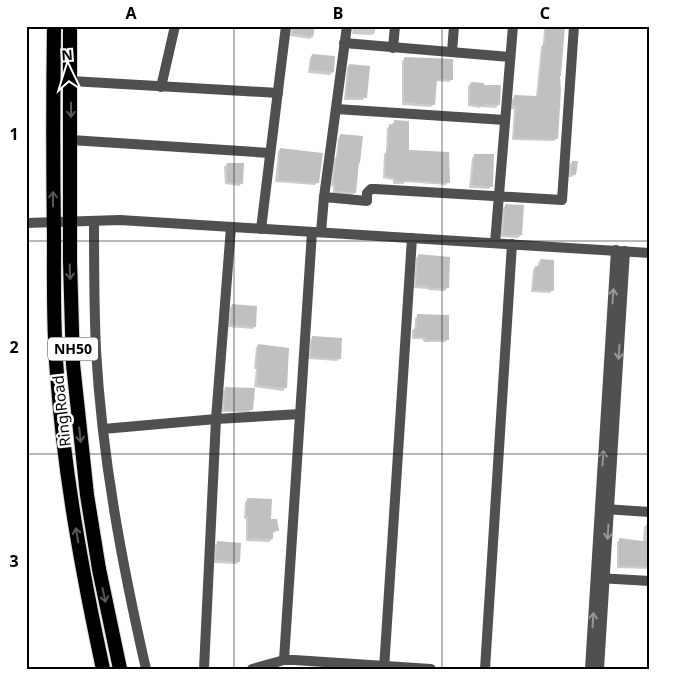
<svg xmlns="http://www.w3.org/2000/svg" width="676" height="695" font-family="'Noto Sans',sans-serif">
	<rect width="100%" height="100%" fill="#fff"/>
	<g fill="#0003">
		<polygon points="291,26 314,26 312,37 310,39 290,36"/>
		<polygon points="353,26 375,26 375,33 372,35 352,34"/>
		<polygon points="546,26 559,77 556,139 554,141 512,140 514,109 511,109 512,99 515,97 536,97 541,47 543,45 544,28"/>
		<polygon points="312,55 334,64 333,72 330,75 308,73 310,58"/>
		<polygon points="405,58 452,79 449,82 435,81 434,104 431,107 402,105 402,61"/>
		<polygon points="349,65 365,97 363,100 344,100 347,68"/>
		<polygon points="471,83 498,105 496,108 480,107 479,108 468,106 468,86"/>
		<polygon points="395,121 408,152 448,182 446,185 405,182 403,184 393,184 393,180 383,178 384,154 386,152 387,128 390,126 392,126 392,124"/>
		<polygon points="341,135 355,192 352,195 333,193 333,187 331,186 334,159 336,157 338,138"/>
		<polygon points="280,149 318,182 315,185 275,182 278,152"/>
		<polygon points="475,155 491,187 489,189 469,188 472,158"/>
		<polygon points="572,162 575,174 572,177 568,177 569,165"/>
		<polygon points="227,164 242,183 239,186 225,184 224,167"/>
		<polygon points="506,205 521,235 518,238 500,237 503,208"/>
		<polygon points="418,256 447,288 445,291 428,290 428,289 414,288 416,258"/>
		<polygon points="541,260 552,290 550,293 531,292 533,270 535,267 538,267 538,263"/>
		<polygon points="232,305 255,326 253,329 228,327 230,308"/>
		<polygon points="418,316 448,339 445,342 424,342 422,339 412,339 412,330 415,328 415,318"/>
		<polygon points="313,337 340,358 337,361 309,359 310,340"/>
		<polygon points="258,345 287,349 285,388 283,391 254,387 256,369 254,369 256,348"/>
		<polygon points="226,388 252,409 249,412 221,412 223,391"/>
		<polygon points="248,499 269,520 277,530 274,533 271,533 272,539 269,542 246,541 246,519 244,519 245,502"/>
		<polygon points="647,524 650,524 650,569 617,568 617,542 620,540 643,542 644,527"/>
		<polygon points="218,542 239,562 236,564 214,563 215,545"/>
	</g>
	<g fill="#c0c0c0">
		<polygon points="293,26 315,26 313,37 292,33"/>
		<polygon points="546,26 565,26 561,76 560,76 561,90 558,139 514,138 516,106 513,106 514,95 538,96 543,43 545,43"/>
		<polygon points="312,54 335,56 334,72 310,70"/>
		<polygon points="404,57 453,59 453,80 437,79 435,105 404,102"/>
		<polygon points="349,64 370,66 367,98 346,97"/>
		<polygon points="471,82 484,83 484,85 501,85 500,105 483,104 483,106 470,104"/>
		<polygon points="394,120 409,121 409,150 449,152 450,183 407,180 407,182 395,181 395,178 385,176 386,150 388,150 389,124 394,125"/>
		<polygon points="340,134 363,136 360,163 359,163 356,193 335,191 335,184 333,184 337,154 338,155"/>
		<polygon points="280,148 323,153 319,183 278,180"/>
		<polygon points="474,154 494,154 493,187 472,185"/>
		<polygon points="572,161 578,161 576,175 571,174"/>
		<polygon points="227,163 244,163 243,184 227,182"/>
		<polygon points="505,204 524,205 522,235 503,235"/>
		<polygon points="418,254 450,257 449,288 430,288 430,286 416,285"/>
		<polygon points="540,259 554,260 554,291 533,290 535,266 541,266"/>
		<polygon points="232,304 257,306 256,327 230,324"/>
		<polygon points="417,314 449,315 449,340 427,340 425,337 414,337 415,326 417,325"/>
		<polygon points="312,336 342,338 341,359 311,357"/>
		<polygon points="258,344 289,348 287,388 257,385 258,366 256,366"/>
		<polygon points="225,387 255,388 253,410 239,411 224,410"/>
		<polygon points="247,498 272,499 271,519 277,519 279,531 273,531 273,539 248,538 248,517 246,517"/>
		<polygon points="619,538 650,542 650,567 639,566 619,566"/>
		<polygon points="217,541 241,543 240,562 216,560"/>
	</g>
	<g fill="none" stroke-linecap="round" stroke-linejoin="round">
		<defs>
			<g id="trunk">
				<path d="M54 26C53 97 53 167 54 238 54 283 53 329 57 374 64 473 82 571 103 669"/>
				<polyline points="70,26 70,261 73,364 87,495 99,569 120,669"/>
			</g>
		</defs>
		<use href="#trunk" stroke="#dbdbdb" stroke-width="16"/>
		<g stroke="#505050" stroke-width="10">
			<polyline points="344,43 510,57"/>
			<polyline points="393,48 395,26"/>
			<polyline points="452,52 454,26"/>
			<polyline points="71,81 278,93"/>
			<polyline points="161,87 175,26"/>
			<polyline points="336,109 505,120"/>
			<polyline points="71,140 270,153"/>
			<polyline points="324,197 367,201 367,193 371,189 375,189 562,200 574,26"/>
			<path d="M94 221C94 264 94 307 96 350 102 458 122 564 146 669"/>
			<polyline points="26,223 120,220 650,253"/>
			<polyline points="261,229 286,26"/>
			<polyline points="321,232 324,197 347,26"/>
			<polyline points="495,243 513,26"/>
			<polyline points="103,429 216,419 300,414"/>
			<polyline points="604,509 650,512"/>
			<polyline points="598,578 650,581"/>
			<polyline points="284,660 312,232"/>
			<polyline points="204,669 216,419 231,227"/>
			<polyline points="252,669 284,660 294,660 431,669"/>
			<polyline points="384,669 412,238"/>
			<polyline points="485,669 512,244"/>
			<polyline points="590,669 616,250"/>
			<polyline points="599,669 625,251"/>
		</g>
		<use href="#trunk" stroke="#000" stroke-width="14"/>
	</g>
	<defs><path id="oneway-shaft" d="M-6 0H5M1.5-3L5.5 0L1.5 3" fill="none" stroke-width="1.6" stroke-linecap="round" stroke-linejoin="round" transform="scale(1.25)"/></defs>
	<g stroke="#595959">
		<use href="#oneway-shaft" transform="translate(71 110) rotate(90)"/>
		<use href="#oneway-shaft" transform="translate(53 199) rotate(-90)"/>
		<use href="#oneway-shaft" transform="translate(70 272) rotate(88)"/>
		<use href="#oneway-shaft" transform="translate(80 435) rotate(84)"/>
		<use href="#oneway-shaft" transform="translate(77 535) rotate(-100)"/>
		<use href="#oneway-shaft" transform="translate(104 595) rotate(78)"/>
	</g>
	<g stroke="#969696">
		<use href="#oneway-shaft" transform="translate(613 296) rotate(-86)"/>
		<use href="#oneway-shaft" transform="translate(619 352) rotate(94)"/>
		<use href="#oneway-shaft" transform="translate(603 458) rotate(-86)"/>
		<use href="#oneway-shaft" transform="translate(608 532) rotate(93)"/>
		<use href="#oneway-shaft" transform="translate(593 620) rotate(-86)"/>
	</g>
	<path fill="none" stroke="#000" stroke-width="1" stroke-opacity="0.55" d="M234 26V669M442 26V669M26 241H650M26 454H650"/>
	<g text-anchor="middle" stroke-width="5" stroke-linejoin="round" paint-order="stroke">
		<rect fill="#fff" stroke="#4c4c4c" stroke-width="1" x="48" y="337.5" width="50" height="23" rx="4"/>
		<g font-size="14" font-weight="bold" fill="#000">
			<text x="73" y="354">NH50</text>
		</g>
		<g font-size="15" fill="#000" stroke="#fff">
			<text transform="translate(62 411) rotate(-96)" y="5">Ring Road</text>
		</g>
	</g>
	<rect width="676" height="695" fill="none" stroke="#ffffff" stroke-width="55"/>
	<g transform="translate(68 68) rotate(356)" stroke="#ffffff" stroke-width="4" paint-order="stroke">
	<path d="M0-4L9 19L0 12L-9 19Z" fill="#000000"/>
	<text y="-8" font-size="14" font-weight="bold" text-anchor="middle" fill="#000000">N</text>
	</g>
	<rect x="28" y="28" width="620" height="640" fill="none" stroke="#000" stroke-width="2"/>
	<g font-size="16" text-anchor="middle" font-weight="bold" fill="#000">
		<text x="131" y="19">A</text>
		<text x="338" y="19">B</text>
		<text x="545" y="19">C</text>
		<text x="14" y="140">1</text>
		<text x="14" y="353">2</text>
		<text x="14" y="567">3</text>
	</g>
</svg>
